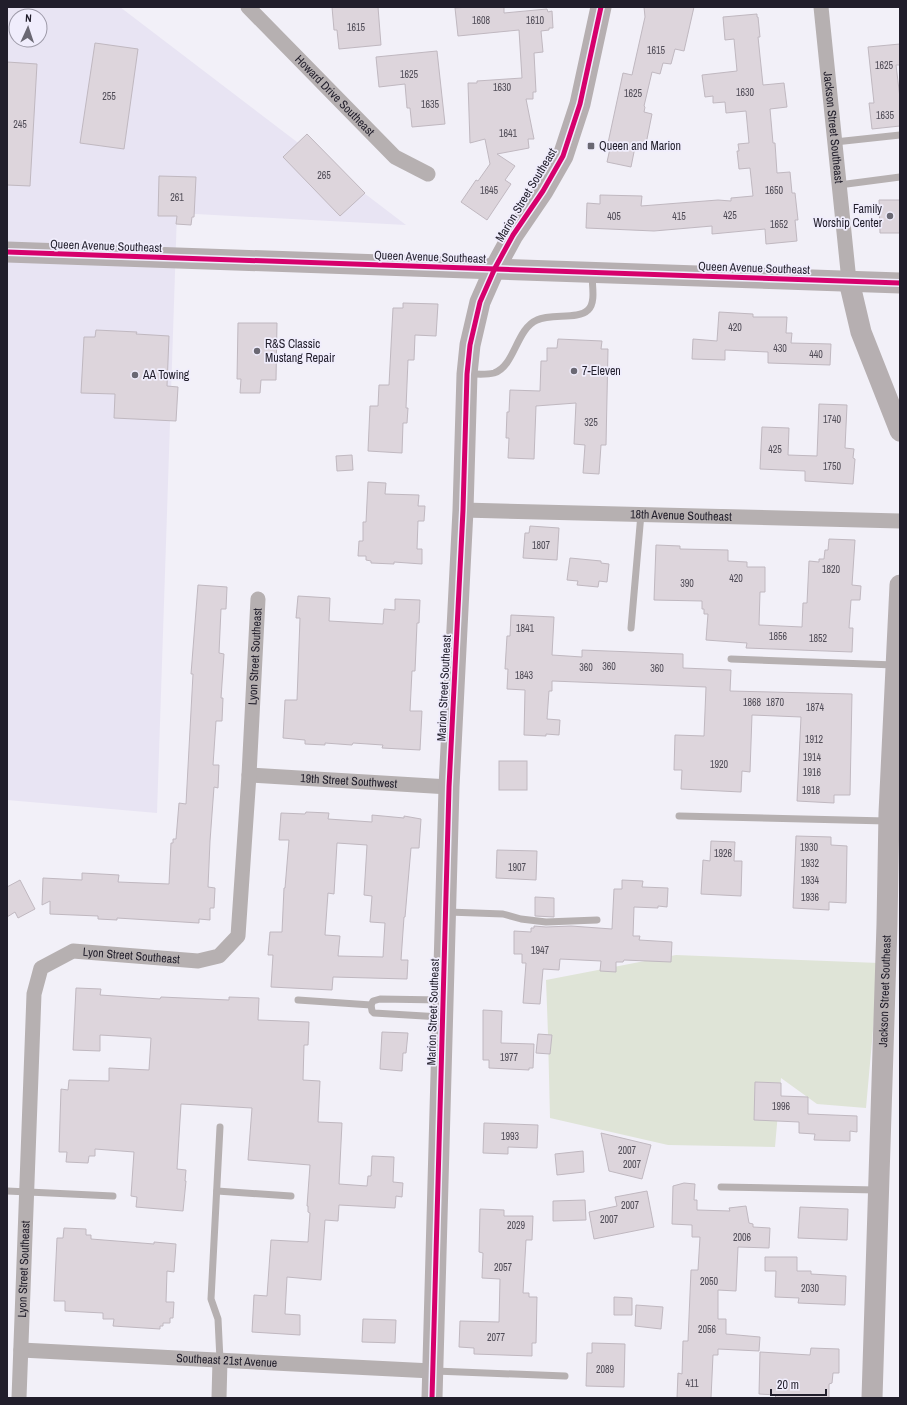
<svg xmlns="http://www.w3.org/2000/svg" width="907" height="1405" font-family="'Archivo Narrow',sans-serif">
	<rect width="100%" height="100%" fill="#f2f0f8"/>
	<path fill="#e8e4f3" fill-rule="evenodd" d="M7 7H120L406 225 177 213 157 813 7 800ZM16 16H40V40H16Z"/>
	<polygon fill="#dfe4d7" points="676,955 879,963 866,1108 817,1104 781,1078 775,1147 668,1145 550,1118 548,1034 546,980"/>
	<g fill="#ddd5dc" stroke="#c0b8c0" fill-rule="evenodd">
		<polygon points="332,7 378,7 381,45 339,49 337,30 334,30"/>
		<polygon points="469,7 504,7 504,13 547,9 548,12 552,11 553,28 549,28 549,30 541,31 543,52 534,53 536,92 533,92 533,99 526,99 534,139 528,139 529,148 497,154 515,166 505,180 511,184 487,220 461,202 476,180 478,181 490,164 485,139 470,143 468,83 477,83 477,81 522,78 519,30 458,36 455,8"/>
		<polygon points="644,7 694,7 684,51 675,49 671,64 663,63 660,74 652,72 644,106 645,107 644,112 652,114 645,149 635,147 631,167 607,162 611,144 608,143 623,73 632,75 645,17"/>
		<polygon points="757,14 757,17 758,17 760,37 758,37 763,85 784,83 787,107 770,109 773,143 775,143 777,173 790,172 792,193 795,193 798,220 795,220 797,241 766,244 765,229 712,234 712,226 654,231 586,228 587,203 600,204 600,195 642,196 641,206 718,200 731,201 731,198 753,196 750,168 739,169 737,151 739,151 738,144 749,143 746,111 726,113 725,102 713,103 713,96 705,97 702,75 737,71 734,39 725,40 723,17"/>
		<polygon points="95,43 138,49 124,149 80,143"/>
		<polygon points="900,44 900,65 896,65 900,98 900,126 872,129 869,103 874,103 868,47"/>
		<polygon points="437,51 445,124 412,127 410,108 407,108 405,84 379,87 376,57"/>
		<polygon points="7,62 37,64 30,186 7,185"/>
		<polygon points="307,134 365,193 340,216 283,157"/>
		<polygon points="159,176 196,177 194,217 192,217 191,225 176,224 177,216 158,216"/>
		<polygon points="879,200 900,200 900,233 880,233"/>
		<polygon points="403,303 438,304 436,336 415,335 414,360 408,360 406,408 408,408 407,423 403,423 402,453 368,451 370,406 378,406 379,385 389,385 393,308 403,308"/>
		<polygon points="719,312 753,314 753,317 787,317 786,333 792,333 791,343 831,344 830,365 768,363 768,352 725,350 725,360 692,359 693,339 717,341"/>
		<polygon points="238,323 277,323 276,380 261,380 260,393 240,393 241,379 237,379"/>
		<polygon points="96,330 137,332 136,334 169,336 167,386 178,387 176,421 114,418 115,394 81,393 84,337 95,337"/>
		<polygon points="558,339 602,341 601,349 608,349 606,445 601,445 599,474 583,473 585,445 574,444 576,403 536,406 534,459 508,458 509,438 506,438 507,412 509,412 510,390 540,391 541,361 547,361 547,348 557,348"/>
		<polygon points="819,404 847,405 845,448 854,449 853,458 855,459 853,484 805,481 805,471 760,469 762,427 789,428 788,455 817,456"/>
		<polygon points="352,455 353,470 337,471 336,456"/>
		<polygon points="368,482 386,483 385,494 419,495 418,506 425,506 424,521 418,521 417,549 422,549 422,564 394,562 394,564 371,563 371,561 366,560 366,556 358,556 359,541 363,541 363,522 366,522"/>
		<polygon points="530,526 559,528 557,560 523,558 525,533 529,533"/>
		<polygon points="829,539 855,540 852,585 861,586 860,600 851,600 849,628 853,628 852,652 746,648 747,643 706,640 708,614 704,614 704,609 702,609 702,601 654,600 656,545 680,546 680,549 728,550 728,561 747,562 747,567 765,567 765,592 760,592 759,625 802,627 803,603 807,603 809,561 819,562 819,559 824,559 825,550 828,550"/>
		<polygon points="570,558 601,561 601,563 609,564 607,582 599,581 598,587 577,585 578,581 567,580"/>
		<polygon points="198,585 227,587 226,609 221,609 219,653 224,654 221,698 223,698 222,721 216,721 213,765 219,765 218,788 214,787 210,841 208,887 215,888 214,908 210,908 210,920 199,919 199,923 117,918 117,920 98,919 98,916 50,914 50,901 42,905 43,878 82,880 82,873 119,875 118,882 169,884 171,843 173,843 173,839 176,839 179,803 186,804 193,674 191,674"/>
		<polygon points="298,596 330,598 329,621 383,624 384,609 395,610 395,599 420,600 419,623 417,623 415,671 412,671 410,711 422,711 420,750 382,748 383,745 353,743 352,745 325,743 325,745 305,744 305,740 283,738 285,700 297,700 300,618 296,618"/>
		<polygon points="511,615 554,617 552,655 582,657 582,650 683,654 683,668 731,670 730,691 852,694 850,795 834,795 834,803 797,801 801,717 752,715 750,772 742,771 741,792 681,789 682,770 674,770 675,735 704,736 706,687 552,681 552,691 549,691 547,719 560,720 559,735 546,734 546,736 524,735 525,690 507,689 508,669 505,669 507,636 510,636"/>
		<rect x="499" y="761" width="28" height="29"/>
		<path d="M306 812 329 813 328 819 372 822V815L404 818V816L421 819 419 848H411L405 917H404L401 960H408L407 979 333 977 332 990 271 987 273 955H268L270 932H282L284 888H285L289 840H279L281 813 305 814ZM337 843 367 845 364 895 372 896 370 922 385 923 383 957 338 956 340 936 325 935 328 893 334 894Z"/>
		<polygon points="796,836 831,837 831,845 847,846 846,903 829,902 829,910 793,908"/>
		<polygon points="711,841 735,842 734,861 742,861 741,896 701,894 703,860 710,861"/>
		<polygon points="497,850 537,851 536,880 496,878"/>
		<polygon points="20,880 35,909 18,918 15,912 7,917 7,887"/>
		<polygon points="622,880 643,881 642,887 668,888 667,907 658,906 658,908 634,907 633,936 640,936 639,940 672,942 671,962 624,960 623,962 616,962 616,972 600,971 601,961 560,959 559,970 543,969 540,1004 523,1003 526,963 522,963 522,954 514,954 514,931 531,932 531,928 534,928 534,926 546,927 571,926 612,929 614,889 622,889"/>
		<polygon points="535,897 554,898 554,917 535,916"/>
		<polygon points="76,988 101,989 100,995 160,999 161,997 229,1000 229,997 259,998 258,1020 309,1022 308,1045 304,1045 303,1080 320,1081 318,1122 342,1123 339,1184 367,1186 368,1176 371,1176 372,1156 394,1157 393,1182 403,1183 402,1197 396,1196 395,1208 339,1205 338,1221 325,1220 321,1280 287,1277 285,1314 300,1315 300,1335 252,1332 254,1295 267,1296 271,1240 308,1242 310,1213 308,1212 308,1206 307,1206 310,1165 248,1160 252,1108 181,1104 177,1169 186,1170 185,1181 186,1181 183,1211 136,1207 137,1197 131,1196 134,1152 95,1149 95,1156 89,1156 88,1163 66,1162 67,1152 59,1152 61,1089 68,1090 69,1080 109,1081 109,1068 149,1070 151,1038 100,1035 100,1051 73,1050"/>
		<polygon points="483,1010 502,1011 501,1043 534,1044 533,1068 529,1068 529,1070 489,1068 489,1060 483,1060"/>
		<polygon points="382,1032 408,1033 406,1053 403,1053 402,1071 380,1069"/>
		<polygon points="538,1034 552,1035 550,1054 536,1053"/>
		<polygon points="755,1082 781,1083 781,1096 808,1097 808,1114 857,1116 857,1132 850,1131 850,1141 814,1140 815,1134 799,1133 799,1122 754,1120"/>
		<polygon points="484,1123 538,1125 537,1148 508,1147 508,1154 483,1153"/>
		<polygon points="601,1133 651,1145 642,1179 609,1171"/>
		<polygon points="583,1151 584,1172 557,1175 555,1154"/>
		<polygon points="684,1183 695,1184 694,1200 697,1200 697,1210 730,1211 729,1208 746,1206 749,1223 753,1224 753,1227 770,1228 769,1248 738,1247 736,1291 718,1290 718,1319 726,1319 726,1334 760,1337 759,1351 718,1349 718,1355 713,1355 711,1398 677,1398 678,1373 682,1374 683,1341 688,1341 691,1270 698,1270 700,1237 692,1237 692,1225 672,1224 673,1186"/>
		<polygon points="647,1191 654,1227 594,1239 589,1212 617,1206 615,1197"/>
		<polygon points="585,1200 586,1220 553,1221 553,1201"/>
		<polygon points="800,1207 848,1209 847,1240 798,1238"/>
		<polygon points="480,1209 504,1210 504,1216 533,1216 532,1240 526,1240 523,1293 529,1293 529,1297 537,1297 536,1343 532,1343 532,1356 474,1354 474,1348 459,1347 460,1321 499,1322 500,1279 482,1278 483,1253 479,1252"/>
		<polygon points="64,1228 86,1229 86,1235 91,1235 91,1239 154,1244 154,1242 176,1244 174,1272 167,1271 166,1302 174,1302 173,1318 170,1318 170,1323 163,1323 163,1326 160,1326 160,1329 113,1326 114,1319 103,1319 103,1313 65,1311 65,1301 54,1301 57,1238 63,1238"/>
		<polygon points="765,1257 797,1257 797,1271 811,1271 811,1274 846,1276 845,1305 798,1303 799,1298 775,1297 776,1271 765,1271"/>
		<polygon points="614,1297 632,1298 632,1315 614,1315"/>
		<polygon points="636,1305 663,1307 661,1329 635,1326"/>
		<polygon points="363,1319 396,1320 395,1343 362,1342"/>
		<polygon points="592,1343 625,1344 624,1387 586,1386 587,1353 592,1353"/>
		<polygon points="811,1348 839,1349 839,1373 833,1373 832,1383 829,1384 829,1398 775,1398 776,1395 759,1394 760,1352 810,1355"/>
	</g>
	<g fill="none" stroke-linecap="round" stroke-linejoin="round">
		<g stroke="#b6b0b1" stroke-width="7">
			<polyline points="835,142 900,135"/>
			<polyline points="839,185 900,177"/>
			<path d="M470 374C477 374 487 375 494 373 515 366 516 329 537 320 551 313 578 320 588 310 596 303 592 285 592 275"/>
			<polyline points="631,628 641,514"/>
			<polyline points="731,659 895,665"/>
			<polyline points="679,816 887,821"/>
			<polyline points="448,912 503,914 521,919 546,922 597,920"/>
			<polyline points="298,1000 371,1005"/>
			<polyline points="441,1017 374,1013 372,1011 371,1005 373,1001 380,999 441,1000"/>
			<polyline points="721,1187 877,1190"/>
			<polyline points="7,1191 113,1196"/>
			<polyline points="217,1191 291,1196"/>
			<polyline points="220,1360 218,1319 211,1299 220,1127"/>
			<polyline points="435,1371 565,1376"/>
		</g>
		<g stroke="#b6b0b1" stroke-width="15">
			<path id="s1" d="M248 7 395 157 428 174"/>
			<path id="s2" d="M821 7 849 281"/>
			<path id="s3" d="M463 510 900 521"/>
			<path id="s4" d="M249 775 449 787"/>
			<path id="s5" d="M21 1350 432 1371"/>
			<path id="s6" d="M19 1398 34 994 41 968 73 951 198 961 219 956 238 936 249 775 258 599"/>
			<polyline points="219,1398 220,1360"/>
		</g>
		<g stroke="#b6afb1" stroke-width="21">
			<polyline points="7,252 900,283"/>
			<polyline points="849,281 861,332 900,431"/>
			<polyline points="432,1398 449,787 463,510 467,374 470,345 480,302 495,268 513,235 543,191 563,156 580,104 601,7"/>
			<path id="s7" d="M872 1398 887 924 889 813 900 585"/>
		</g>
		<defs>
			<g id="cycleway">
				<polyline points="7,252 900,283"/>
				<polyline points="432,1398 449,787 463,510 467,374 470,345 480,302 495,268 513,235 543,191 563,156 580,104 601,7"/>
			</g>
		</defs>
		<use href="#cycleway" stroke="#f0edfc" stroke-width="8"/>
		<use href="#cycleway" stroke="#d6006c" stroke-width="5"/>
	</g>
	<g fill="#6a6873" stroke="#f0edfc" stroke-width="1.5">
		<rect x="587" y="142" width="8" height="8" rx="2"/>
		<circle cx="890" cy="216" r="4"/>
		<circle cx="257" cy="351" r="4"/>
		<circle cx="574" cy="371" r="4"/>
		<circle cx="135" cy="375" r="4"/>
	</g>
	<g text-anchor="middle" stroke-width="3.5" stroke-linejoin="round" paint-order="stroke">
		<g font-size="10" fill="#504c57">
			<text x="481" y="24">1608</text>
			<text x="535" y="24">1610</text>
			<text x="356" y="31">1615</text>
			<text x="656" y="54">1615</text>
			<text x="884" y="69">1625</text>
			<text x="409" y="78">1625</text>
			<text x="502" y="91">1630</text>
			<text x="745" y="96">1630</text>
			<text x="633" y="97">1625</text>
			<text x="109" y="100">255</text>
			<text x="430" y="108">1635</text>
			<text x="885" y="119">1635</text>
			<text x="20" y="128">245</text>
			<text x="508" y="137">1641</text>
			<text x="324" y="179">265</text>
			<text x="489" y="194">1645</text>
			<text x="774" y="194">1650</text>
			<text x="177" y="201">261</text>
			<text x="730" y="219">425</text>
			<text x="614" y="220">405</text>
			<text x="679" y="220">415</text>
			<text x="779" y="228">1652</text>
			<text x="735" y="331">420</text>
			<text x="780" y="352">430</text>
			<text x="816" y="358">440</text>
			<text x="832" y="423">1740</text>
			<text x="591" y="426">325</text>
			<text x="775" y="453">425</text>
			<text x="832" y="470">1750</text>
			<text x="541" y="549">1807</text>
			<text x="831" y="573">1820</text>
			<text x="736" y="582">420</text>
			<text x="687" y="587">390</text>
			<text x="525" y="632">1841</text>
			<text x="778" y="640">1856</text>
			<text x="818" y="642">1852</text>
			<text x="609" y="670">360</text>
			<text x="586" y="671">360</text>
			<text x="657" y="672">360</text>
			<text x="524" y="679">1843</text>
			<text x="752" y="706">1868</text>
			<text x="775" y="706">1870</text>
			<text x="815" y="711">1874</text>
			<text x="814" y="743">1912</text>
			<text x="812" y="761">1914</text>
			<text x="719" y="768">1920</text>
			<text x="812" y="776">1916</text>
			<text x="811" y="794">1918</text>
			<text x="809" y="851">1930</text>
			<text x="723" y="857">1926</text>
			<text x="810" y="867">1932</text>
			<text x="517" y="871">1907</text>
			<text x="810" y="884">1934</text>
			<text x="810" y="901">1936</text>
			<text x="540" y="954">1947</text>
			<text x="509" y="1061">1977</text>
			<text x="781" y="1110">1996</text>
			<text x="510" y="1140">1993</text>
			<text x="627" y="1154">2007</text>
			<text x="632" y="1168">2007</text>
			<text x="630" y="1209">2007</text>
			<text x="609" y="1223">2007</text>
			<text x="516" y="1229">2029</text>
			<text x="742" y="1241">2006</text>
			<text x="503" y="1271">2057</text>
			<text x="709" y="1285">2050</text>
			<text x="810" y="1292">2030</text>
			<text x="707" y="1333">2056</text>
			<text x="496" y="1341">2077</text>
			<text x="605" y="1373">2089</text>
			<text x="692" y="1387">411</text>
		</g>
		<g font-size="12" fill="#211e2b" stroke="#f0edfc">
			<text dy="4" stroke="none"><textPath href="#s1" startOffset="124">Howard Drive Southeast</textPath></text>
			<text dy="4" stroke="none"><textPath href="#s2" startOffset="121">Jackson Street Southeast</textPath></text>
			<text transform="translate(526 195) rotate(-59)" y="4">Marion Street Southeast</text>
			<text transform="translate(106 246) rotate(2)" y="4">Queen Avenue Southeast</text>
			<text transform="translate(430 257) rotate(2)" y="4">Queen Avenue Southeast</text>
			<text transform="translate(754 268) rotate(2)" y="4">Queen Avenue Southeast</text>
			<text dy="4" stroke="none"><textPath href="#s3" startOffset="218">18th Avenue Southeast</textPath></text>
			<text dy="4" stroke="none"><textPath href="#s6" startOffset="922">Lyon Street Southeast</textPath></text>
			<text transform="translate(444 688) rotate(-87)" y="4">Marion Street Southeast</text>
			<text dy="4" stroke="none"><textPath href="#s4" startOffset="100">19th Street Southwest</textPath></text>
			<text dy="4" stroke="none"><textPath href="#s6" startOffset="526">Lyon Street Southeast</textPath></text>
			<text dy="4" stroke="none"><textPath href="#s7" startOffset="407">Jackson Street Southeast</textPath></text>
			<text transform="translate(433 1012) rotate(-88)" y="4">Marion Street Southeast</text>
			<text dy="4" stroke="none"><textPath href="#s6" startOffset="129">Lyon Street Southeast</textPath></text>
			<text dy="4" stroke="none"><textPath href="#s5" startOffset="206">Southeast 21st Avenue</textPath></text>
		</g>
		<g font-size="12" fill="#211e2b" stroke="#f0edfc" text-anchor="start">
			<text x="599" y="150">Queen and Marion</text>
			<text x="882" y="213" text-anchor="end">Family<tspan x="882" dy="14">Worship Center</tspan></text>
			<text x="265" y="348">R&amp;S Classic<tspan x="265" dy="14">Mustang Repair</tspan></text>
			<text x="582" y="375">7-Eleven</text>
			<text x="143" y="379">AA Towing</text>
		</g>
	</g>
	<rect width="907" height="1405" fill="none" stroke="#211e2b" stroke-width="16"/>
	<g transform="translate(28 28) rotate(3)"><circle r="19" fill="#f0edfc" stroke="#9d9aa8"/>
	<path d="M0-3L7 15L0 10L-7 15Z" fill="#6a6873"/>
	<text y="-6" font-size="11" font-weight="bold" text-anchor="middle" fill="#211e2b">N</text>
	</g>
	<path d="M771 1389v6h55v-6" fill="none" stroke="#211e2b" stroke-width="2"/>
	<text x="777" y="1389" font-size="12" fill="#211e2b" stroke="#f0edfc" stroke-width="3" paint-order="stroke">20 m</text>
</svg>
